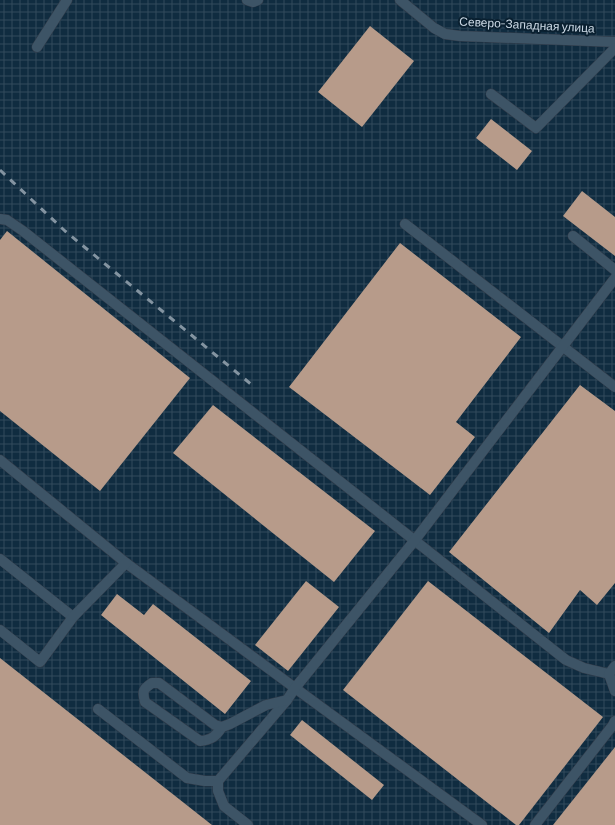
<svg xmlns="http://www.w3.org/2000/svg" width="615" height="825" font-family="Barlow,sans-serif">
	<defs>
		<pattern id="industrial-grid" width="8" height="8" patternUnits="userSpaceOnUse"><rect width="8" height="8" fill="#102c40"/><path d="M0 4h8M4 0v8" fill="none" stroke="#324a5c"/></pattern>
	</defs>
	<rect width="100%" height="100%" fill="#0a2030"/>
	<rect fill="url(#industrial-grid)" x="0" y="0" width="615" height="825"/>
	<g fill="#b79b8a">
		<polygon points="370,26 414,61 362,127 318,92"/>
		<polygon points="491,119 532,151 517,170 476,138"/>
		<polygon points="582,191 615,217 615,256 563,216"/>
		<polygon points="7,231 190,378 100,491 0,411 0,240"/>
		<polygon points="400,243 521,337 456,422 475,437 430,495 289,387"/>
		<polygon points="580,385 615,411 615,583 597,605 580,590 549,633 449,552"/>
		<polygon points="213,405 375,531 334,582 173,453"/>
		<polygon points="306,581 339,607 288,671 255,645"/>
		<polygon points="428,581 603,717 519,825 516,825 343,690"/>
		<polygon points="117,594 144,615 153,604 251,681 225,714 101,615"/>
		<polygon points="0,658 212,825 0,825"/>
		<polygon points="302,720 384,785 372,800 290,735"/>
		<polygon points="615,747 615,825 553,825"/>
	</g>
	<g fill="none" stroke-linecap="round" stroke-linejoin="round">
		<defs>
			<g id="minor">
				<polyline points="247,0 253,2 258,0"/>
				<polyline points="400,0 434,28 445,34 460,36 615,42"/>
				<polyline points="37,47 67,0"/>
				<polyline points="491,94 536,128 615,48"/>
				<polyline points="0,219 7,220 23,231 566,660 584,668 609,674"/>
				<polyline points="405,224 615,387"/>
				<polyline points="573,236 615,270"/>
				<polyline points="0,460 126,563 295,688 482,825"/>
				<polyline points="0,559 73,617"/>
				<polyline points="0,630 40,662 73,617 126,563"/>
				<polyline points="615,666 609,674 615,691"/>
				<polyline points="98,709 187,778 205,781 218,781 287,700 295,688 415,540 615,278"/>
				<path d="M222 727C216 736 212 740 200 741L145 702C142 691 143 689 152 683H159L215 725 222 727 230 724 266 705 287 700"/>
				<polyline points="218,781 218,791 224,806 248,825"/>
				<polyline points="535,825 613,725 615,721"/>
			</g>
		</defs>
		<use href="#minor" stroke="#313b49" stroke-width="11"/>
		<use href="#minor" stroke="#3d5466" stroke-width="10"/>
		<polyline stroke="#8494a1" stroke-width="3" stroke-dasharray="7 7" stroke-linecap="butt" points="0,170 65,231 252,385"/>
	</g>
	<g text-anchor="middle" stroke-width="4" stroke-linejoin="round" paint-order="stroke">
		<g font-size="12" fill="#cddae6" stroke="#0a2030">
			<text transform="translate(527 25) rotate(3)" y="4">Северо-Западная улица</text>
		</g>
	</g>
</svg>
